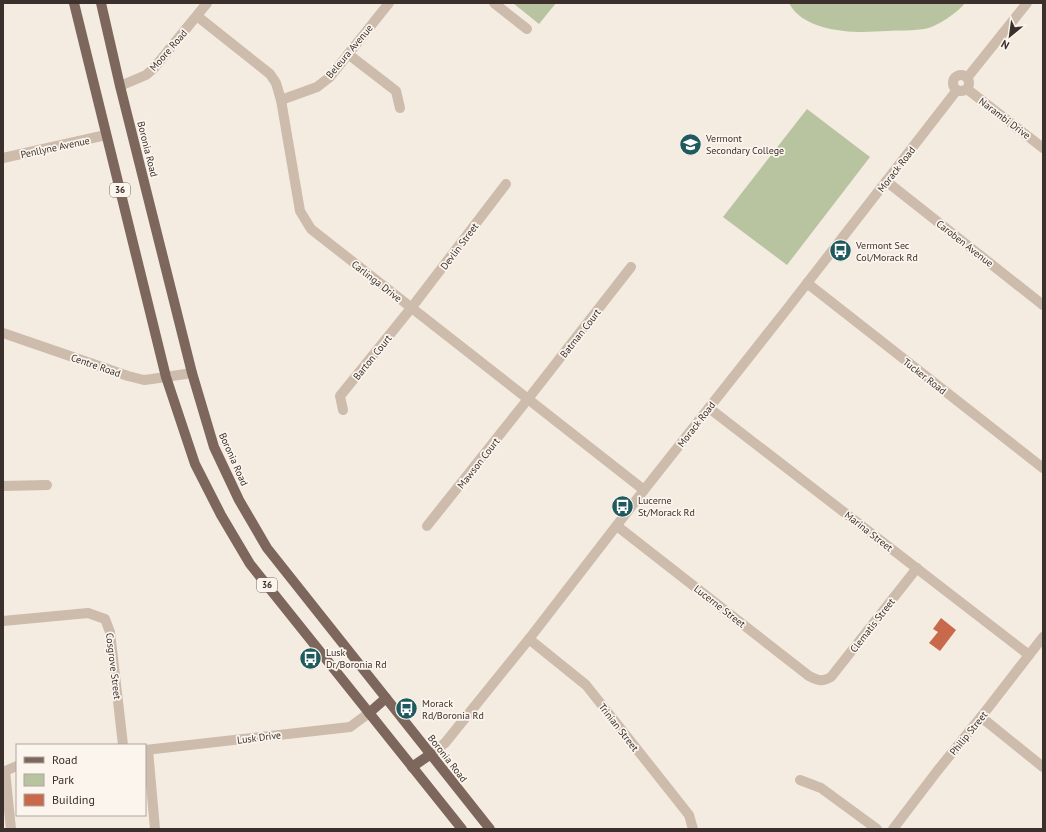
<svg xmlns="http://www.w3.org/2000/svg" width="1046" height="832" font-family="'PT Sans',sans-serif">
	<rect width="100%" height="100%" fill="#f4ebe1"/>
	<g fill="#b8c4a0">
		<polygon points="513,3 556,3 539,24"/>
		<path d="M789 3H965C957 13 937 27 924 29 912 31 899 30 887 31 879 31 871 32 863 32 838 32 801 27 789 3Z"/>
		<polygon points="807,109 870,157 787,265 723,217"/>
	</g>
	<polygon fill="#c8694b" points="941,618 956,630 940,651 929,643 938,632 933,629"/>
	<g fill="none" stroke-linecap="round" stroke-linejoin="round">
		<g stroke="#cdbbac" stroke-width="10">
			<polyline points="494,3 527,29"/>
			<polyline points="197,16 270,74 276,83 281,100 300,211 311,229 644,490"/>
			<polyline points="348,54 396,91 400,108"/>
			<circle cx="961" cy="83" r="8"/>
			<polyline points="967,78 1027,3"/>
			<polyline points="120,86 146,75 154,68 207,3"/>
			<polyline points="967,89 1043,148"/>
			<polyline points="281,100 317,87 330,77 389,3"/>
			<polyline points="3,158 106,135"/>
			<polyline points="886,181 1043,305"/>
			<polyline points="807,283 1043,468"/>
			<polyline points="3,333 128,376 144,380 152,379 192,373"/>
			<polyline points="709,408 1029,655"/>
			<polyline points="343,410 340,396 412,307 506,184"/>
			<polyline points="3,486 47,485"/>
			<polyline points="427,526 528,399 631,267"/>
			<path d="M617 526 809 676C819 681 822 682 831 677L917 568"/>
			<polyline points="3,621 88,613 105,619 110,632 123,745"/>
			<polyline points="529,639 586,685 689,815 693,829"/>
			<polyline points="981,717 1043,767"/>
			<polyline points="145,750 350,727 369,713"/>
			<polyline points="148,750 155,829"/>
			<polyline points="431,754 445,743 529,639 644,490 787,309 957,90"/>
			<polyline points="3,771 5,771 17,766"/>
			<polyline points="5,771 11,829"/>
			<polyline points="800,780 821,788 877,829"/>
			<polyline points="893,829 938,770 981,717 1043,637"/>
		</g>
		<g stroke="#7d675c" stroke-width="10">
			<polyline points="74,3 166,377 195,464 221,515 250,564 462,829"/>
			<polyline points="101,3 120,86 192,373 214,447 239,500 267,548 490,829"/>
			<polyline points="369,713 386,698"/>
			<polyline points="412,767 431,754"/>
		</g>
	</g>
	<defs>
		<symbol id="school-disc" viewBox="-11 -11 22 22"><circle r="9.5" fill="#1f5a5e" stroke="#fbf5ee"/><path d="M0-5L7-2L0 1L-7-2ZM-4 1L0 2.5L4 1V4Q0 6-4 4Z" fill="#fff"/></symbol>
		<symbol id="bus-disc" viewBox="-11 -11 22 22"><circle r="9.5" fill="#1f5a5e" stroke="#fbf5ee"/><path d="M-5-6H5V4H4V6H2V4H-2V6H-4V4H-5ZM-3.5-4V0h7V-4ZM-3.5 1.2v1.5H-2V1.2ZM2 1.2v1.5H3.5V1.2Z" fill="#fff"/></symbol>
	</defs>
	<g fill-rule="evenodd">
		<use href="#school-disc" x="678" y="132" width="25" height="25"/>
		<use href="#bus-disc" x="828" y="238" width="25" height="25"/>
		<use href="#bus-disc" x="610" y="494" width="25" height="25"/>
		<use href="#bus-disc" x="298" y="646" width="25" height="25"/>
		<use href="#bus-disc" x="394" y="696" width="25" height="25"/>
	</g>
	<g text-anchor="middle" stroke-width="3.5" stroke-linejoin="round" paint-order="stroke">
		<g fill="#fbf5ee" stroke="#756b66" stroke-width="1">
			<rect x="110" y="183" width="20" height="14" rx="3"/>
			<rect x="257" y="578" width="20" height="14" rx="3"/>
		</g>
		<g font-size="9" font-weight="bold" fill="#3b302b">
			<text x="120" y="193">36</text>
			<text x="267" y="588">36</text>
		</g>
		<g font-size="10" fill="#3b302b" stroke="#fbf5ee">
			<text transform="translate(168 50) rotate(-49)" y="4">Moore Road</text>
			<text transform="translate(349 51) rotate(-50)" y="4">Beleura Avenue</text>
			<text transform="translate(1005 118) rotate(37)" y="4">Narambi Drive</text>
			<text transform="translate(55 147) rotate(-12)" y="4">Penllyne Avenue</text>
			<text transform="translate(148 149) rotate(76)" y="4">Boronia Road</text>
			<text transform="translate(896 169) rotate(-52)" y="4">Morack Road</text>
			<text transform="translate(965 243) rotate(38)" y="4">Caroben Avenue</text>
			<text transform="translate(459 246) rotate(-53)" y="4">Devlin Street</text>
			<text transform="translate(377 281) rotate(38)" y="4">Carlinga Drive</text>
			<text transform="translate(580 333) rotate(-52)" y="4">Batman Court</text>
			<text transform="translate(372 357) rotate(-51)" y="4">Barton Court</text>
			<text transform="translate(96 365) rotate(19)" y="4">Centre Road</text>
			<text transform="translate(925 376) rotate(38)" y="4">Tucker Road</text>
			<text transform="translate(696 424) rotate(-52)" y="4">Morack Road</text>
			<text transform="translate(234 459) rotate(66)" y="4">Boronia Road</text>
			<text transform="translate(478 463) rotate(-52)" y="4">Mawson Court</text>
			<text transform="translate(869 531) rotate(38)" y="4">Marina Street</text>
			<text transform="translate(720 606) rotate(38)" y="4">Lucerne Street</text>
			<text transform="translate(872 625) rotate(-52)" y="4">Clematis Street</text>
			<text transform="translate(114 666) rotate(83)" y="4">Cosgrove Street</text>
			<text transform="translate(619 727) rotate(52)" y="4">Trinian Street</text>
			<text transform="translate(968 733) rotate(-51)" y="4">Philip Street</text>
			<text transform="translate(259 737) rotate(-7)" y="4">Lusk Drive</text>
			<text transform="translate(448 758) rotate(52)" y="4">Boronia Road</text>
		</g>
		<g font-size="10" fill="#3b302b" stroke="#fbf5ee" text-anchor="start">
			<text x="706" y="142">Vermont<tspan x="706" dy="12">Secondary College</tspan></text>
			<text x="856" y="249">Vermont Sec<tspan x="856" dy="12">Col/Morack Rd</tspan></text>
			<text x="638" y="504">Lucerne<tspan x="638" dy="12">St/Morack Rd</tspan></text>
			<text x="326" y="656">Lusk<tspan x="326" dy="12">Dr/Boronia Rd</tspan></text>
			<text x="422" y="707">Morack<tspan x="422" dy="12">Rd/Boronia Rd</tspan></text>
		</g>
	</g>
	<rect width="1046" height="832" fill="none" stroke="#3b302b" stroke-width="8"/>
	<rect x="16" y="744" width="130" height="72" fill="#fbf5ee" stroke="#aea6a0"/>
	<rect x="24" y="757" width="20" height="6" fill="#7d675c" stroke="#aea6a0"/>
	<text x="52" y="764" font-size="12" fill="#3b302b">Road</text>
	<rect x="24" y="774" width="20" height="12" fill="#b8c4a0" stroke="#aea6a0"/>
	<text x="52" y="784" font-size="12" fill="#3b302b">Park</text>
	<rect x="24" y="794" width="20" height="12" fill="#c8694b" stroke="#aea6a0"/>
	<text x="52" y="804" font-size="12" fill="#3b302b">Building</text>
	<g transform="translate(1010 36) rotate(209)" stroke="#fbf5ee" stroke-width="3" paint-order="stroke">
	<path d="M0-3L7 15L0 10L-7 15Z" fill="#3b302b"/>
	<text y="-6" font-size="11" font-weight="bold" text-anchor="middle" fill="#3b302b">N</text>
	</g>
</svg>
